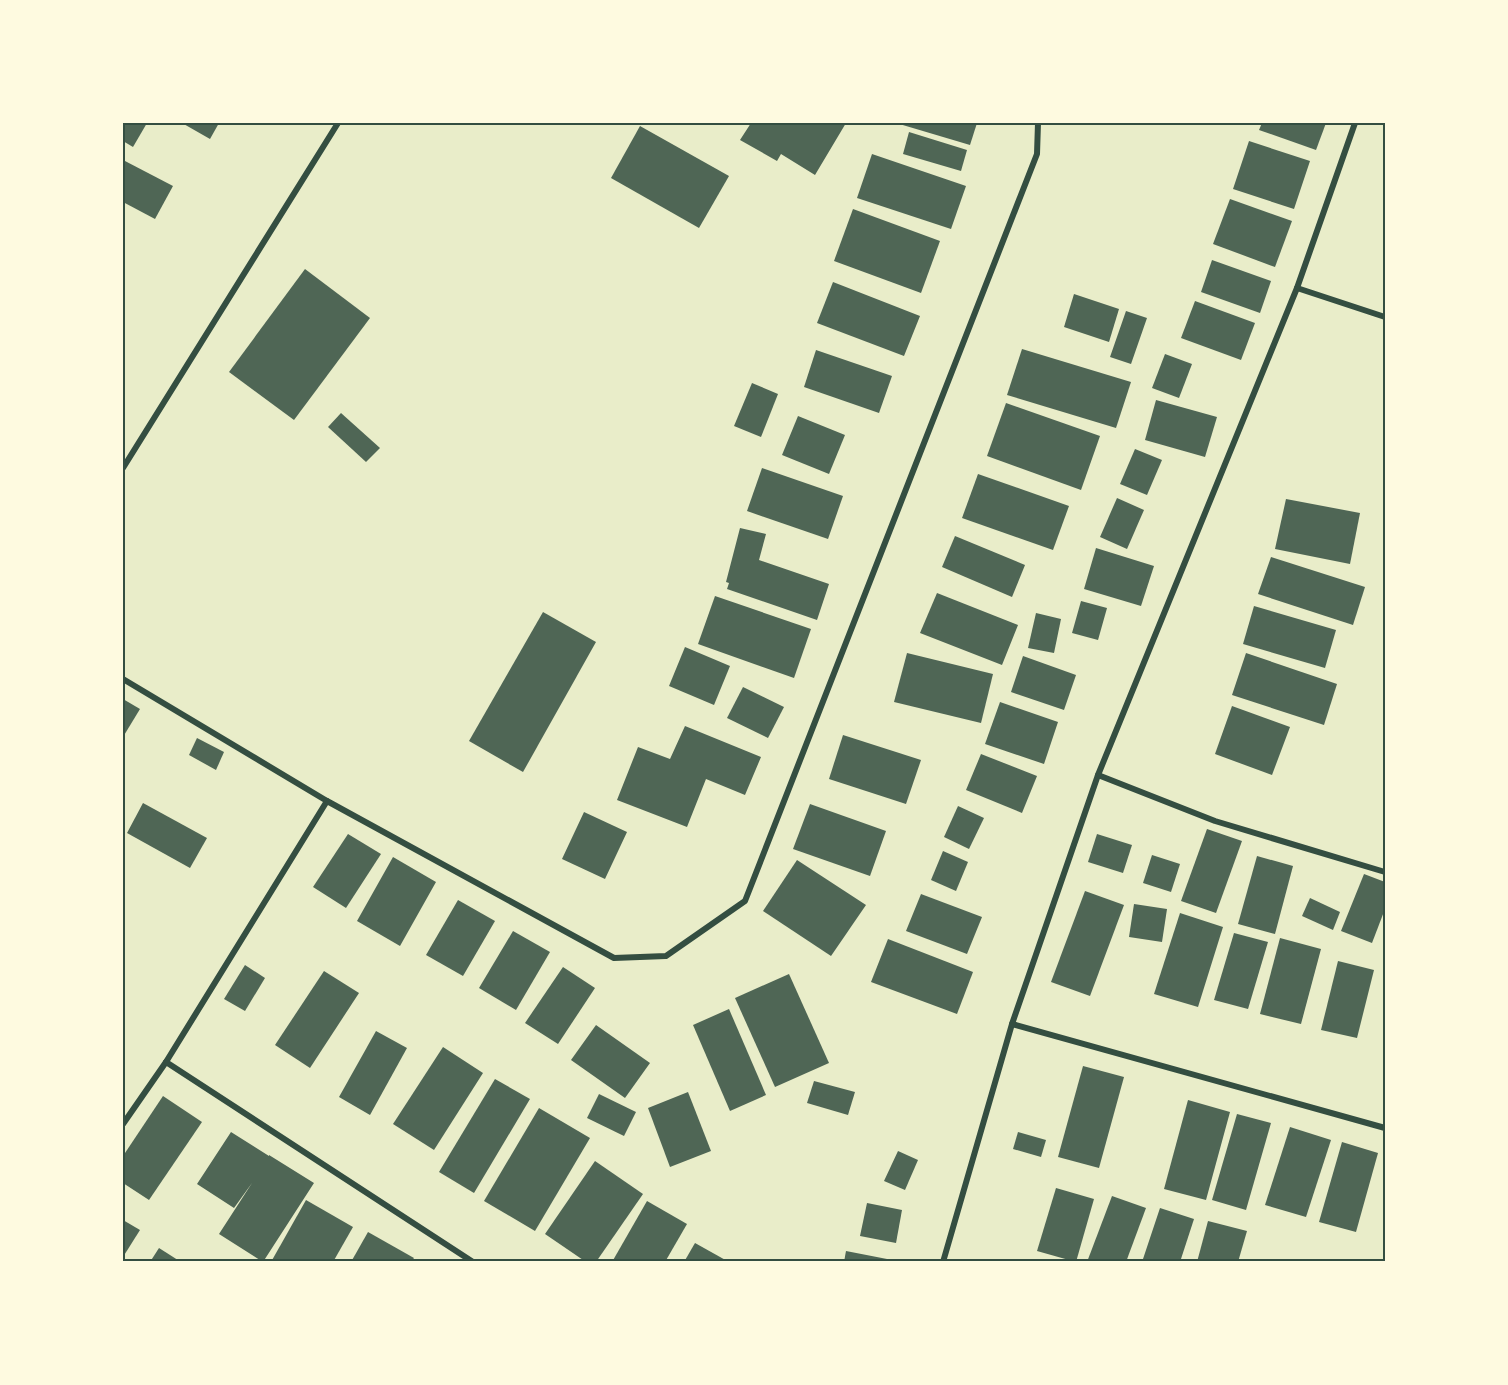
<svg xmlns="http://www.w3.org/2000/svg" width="1508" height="1385" font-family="'Exo 2',sans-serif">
	<rect width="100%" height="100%" fill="#e9edc9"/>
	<g fill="#4f6655">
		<polygon points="123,123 147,123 133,147 123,141"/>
		<polygon points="182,123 219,123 210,139"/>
		<polygon points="751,123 846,123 815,175 781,154 777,161 740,140"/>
		<polygon points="896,123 977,123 970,145"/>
		<polygon points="1262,123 1326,123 1316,150 1259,130"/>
		<polygon points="640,126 729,176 699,228 611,178"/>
		<polygon points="909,132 967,150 961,171 903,154"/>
		<polygon points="1249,141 1310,161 1294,209 1233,189"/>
		<polygon points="872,154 966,186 951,229 857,198"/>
		<polygon points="125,161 173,186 155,219 123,202 123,164"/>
		<polygon points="1230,199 1292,221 1275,267 1213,244"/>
		<polygon points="853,209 940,241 921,293 834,261"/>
		<polygon points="1212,260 1271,281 1260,313 1201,292"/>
		<polygon points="305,269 370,318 294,420 229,372"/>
		<polygon points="833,282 920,316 904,356 817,323"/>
		<polygon points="1074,294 1119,309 1109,342 1064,327"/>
		<polygon points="1195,301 1255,323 1241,360 1181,338"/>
		<polygon points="1126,311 1147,318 1131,364 1110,357"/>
		<polygon points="1022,349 1131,382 1116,428 1007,395"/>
		<polygon points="816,350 892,376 879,413 804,387"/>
		<polygon points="1165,354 1192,364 1179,398 1152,388"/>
		<polygon points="752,383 778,394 761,437 734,426"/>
		<polygon points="1156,400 1217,417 1205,457 1145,440"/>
		<polygon points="1006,403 1100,436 1081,490 987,456"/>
		<polygon points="341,413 380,448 366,462 328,427"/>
		<polygon points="798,416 845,435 829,474 782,455"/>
		<polygon points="1135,449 1162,460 1147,495 1120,484"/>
		<polygon points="762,468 843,496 828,539 747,511"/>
		<polygon points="978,474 1069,506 1053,550 962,518"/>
		<polygon points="1117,498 1144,510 1127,549 1100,537"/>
		<polygon points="1286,499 1360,513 1350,564 1275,549"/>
		<polygon points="740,528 766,534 759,560 829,584 817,620 727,589 729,583 726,582"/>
		<polygon points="955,536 1025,565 1012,597 942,567"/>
		<polygon points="1096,548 1154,566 1141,606 1084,589"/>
		<polygon points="1271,557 1365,587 1353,625 1258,594"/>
		<polygon points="937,593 1018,625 1002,665 920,633"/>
		<polygon points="715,596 811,629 794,678 698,644"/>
		<polygon points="1081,601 1107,608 1098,640 1072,633"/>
		<polygon points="1254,606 1336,630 1325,668 1243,644"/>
		<polygon points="543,612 596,642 523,772 469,741"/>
		<polygon points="1036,613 1061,619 1054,653 1028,648"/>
		<polygon points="685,647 730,666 714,705 669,686"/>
		<polygon points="907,653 993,674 981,723 894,702"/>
		<polygon points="1246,653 1337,684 1324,725 1232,695"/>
		<polygon points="1023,656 1076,675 1064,710 1011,692"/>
		<polygon points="743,687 784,707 768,738 727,718"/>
		<polygon points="123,699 140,709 123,737"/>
		<polygon points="1000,702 1058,722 1044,764 985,744"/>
		<polygon points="1232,706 1290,727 1272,775 1215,754"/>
		<polygon points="685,726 761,757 745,795 706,779 687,827 617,800 638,747 670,759"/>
		<polygon points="843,735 921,760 906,804 829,779"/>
		<polygon points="197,738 224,752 216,770 189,755"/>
		<polygon points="981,754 1037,776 1022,813 966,790"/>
		<polygon points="143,803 207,838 190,868 127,833"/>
		<polygon points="810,804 886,831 870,876 793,849"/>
		<polygon points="958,806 984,818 969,849 944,837"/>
		<polygon points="584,812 627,832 605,879 562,859"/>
		<polygon points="1207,829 1242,841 1216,913 1181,901"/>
		<polygon points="348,834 381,854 346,908 313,887"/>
		<polygon points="1097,834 1132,845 1123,873 1088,862"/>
		<polygon points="943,851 968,862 956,891 931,880"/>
		<polygon points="1152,855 1180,864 1171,892 1143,883"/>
		<polygon points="1257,856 1293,866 1275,934 1238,924"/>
		<polygon points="393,857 436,882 400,946 357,921"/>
		<polygon points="797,860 866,905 831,956 763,911"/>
		<polygon points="1364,874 1385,882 1385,909 1372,943 1341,931"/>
		<polygon points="1085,891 1124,905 1090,996 1051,982"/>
		<polygon points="921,894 982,917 967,954 906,931"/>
		<polygon points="1310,898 1340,912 1333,930 1302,916"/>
		<polygon points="458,900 495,921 463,976 426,955"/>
		<polygon points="1134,904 1167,909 1162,942 1129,937"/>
		<polygon points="1180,913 1223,927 1198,1007 1154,994"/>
		<polygon points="513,931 550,952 516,1010 479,988"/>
		<polygon points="1234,933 1268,942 1248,1009 1214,1000"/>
		<polygon points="1280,938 1321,949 1301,1024 1260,1014"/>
		<polygon points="888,939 973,972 957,1014 871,982"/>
		<polygon points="1338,961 1374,970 1357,1038 1321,1030"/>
		<polygon points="245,965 265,978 245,1011 224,999"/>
		<polygon points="563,967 595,988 558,1044 525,1023"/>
		<polygon points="324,971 359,993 310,1068 275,1045"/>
		<polygon points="789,974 829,1063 775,1087 735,998"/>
		<polygon points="729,1009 766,1095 730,1111 693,1025"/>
		<polygon points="596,1025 650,1063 625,1098 571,1060"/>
		<polygon points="376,1031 407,1048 370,1115 339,1097"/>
		<polygon points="443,1047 483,1073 434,1150 393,1124"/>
		<polygon points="1083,1066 1124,1077 1099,1168 1058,1157"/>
		<polygon points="495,1079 530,1099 474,1193 439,1172"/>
		<polygon points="814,1081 855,1092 848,1115 807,1103"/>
		<polygon points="688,1092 711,1151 670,1167 648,1108"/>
		<polygon points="599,1094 636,1112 624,1136 587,1118"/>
		<polygon points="163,1096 202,1122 149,1200 123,1183 123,1156"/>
		<polygon points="1188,1100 1230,1112 1206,1200 1164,1189"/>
		<polygon points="539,1108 590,1138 535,1231 484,1201"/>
		<polygon points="1237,1114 1271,1123 1246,1210 1212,1200"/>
		<polygon points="1290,1127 1331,1140 1306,1217 1265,1205"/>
		<polygon points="231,1132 269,1156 269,1155 314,1183 263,1262 219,1234 252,1183 234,1208 197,1184"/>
		<polygon points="1018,1132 1046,1140 1041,1157 1013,1149"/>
		<polygon points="1342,1142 1378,1153 1356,1232 1319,1222"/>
		<polygon points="898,1151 918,1160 905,1190 884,1181"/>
		<polygon points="595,1161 643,1194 596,1262 586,1262 545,1234"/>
		<polygon points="1056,1188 1094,1199 1076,1262 1037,1251"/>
		<polygon points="1112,1196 1146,1208 1126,1262 1087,1262"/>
		<polygon points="306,1200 353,1227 333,1262 271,1262"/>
		<polygon points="647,1201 687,1224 665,1262 612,1262"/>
		<polygon points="867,1203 902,1210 896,1243 860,1236"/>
		<polygon points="1160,1208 1194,1219 1180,1262 1142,1262"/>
		<polygon points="123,1220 140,1230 123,1257"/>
		<polygon points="1208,1221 1247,1231 1238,1262 1197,1262"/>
		<polygon points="368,1232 414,1258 411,1262 351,1262"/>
		<polygon points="695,1243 729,1262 684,1262"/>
		<polygon points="159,1248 181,1262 150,1262"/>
		<polygon points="846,1251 887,1259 886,1262 844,1262"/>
	</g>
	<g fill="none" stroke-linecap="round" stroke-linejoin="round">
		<g stroke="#344e41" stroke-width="6">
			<polyline points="1297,288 1385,317"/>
			<polyline points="123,468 338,123"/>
			<polyline points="123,679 327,801 166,1062 123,1124"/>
			<polyline points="1098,775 1215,821 1385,872"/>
			<polyline points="327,801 614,958 666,956 745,901 1037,154 1038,123"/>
			<polyline points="1012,1024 1385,1128"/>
			<polyline points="166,1062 473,1262"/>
			<polyline points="943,1262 1012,1024 1098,775 1297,288 1355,123"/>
		</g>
	</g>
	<rect width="1508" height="1385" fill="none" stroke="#fefae0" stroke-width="249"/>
	<rect x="124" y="124" width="1260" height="1136" fill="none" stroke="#344e41" stroke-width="2"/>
</svg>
